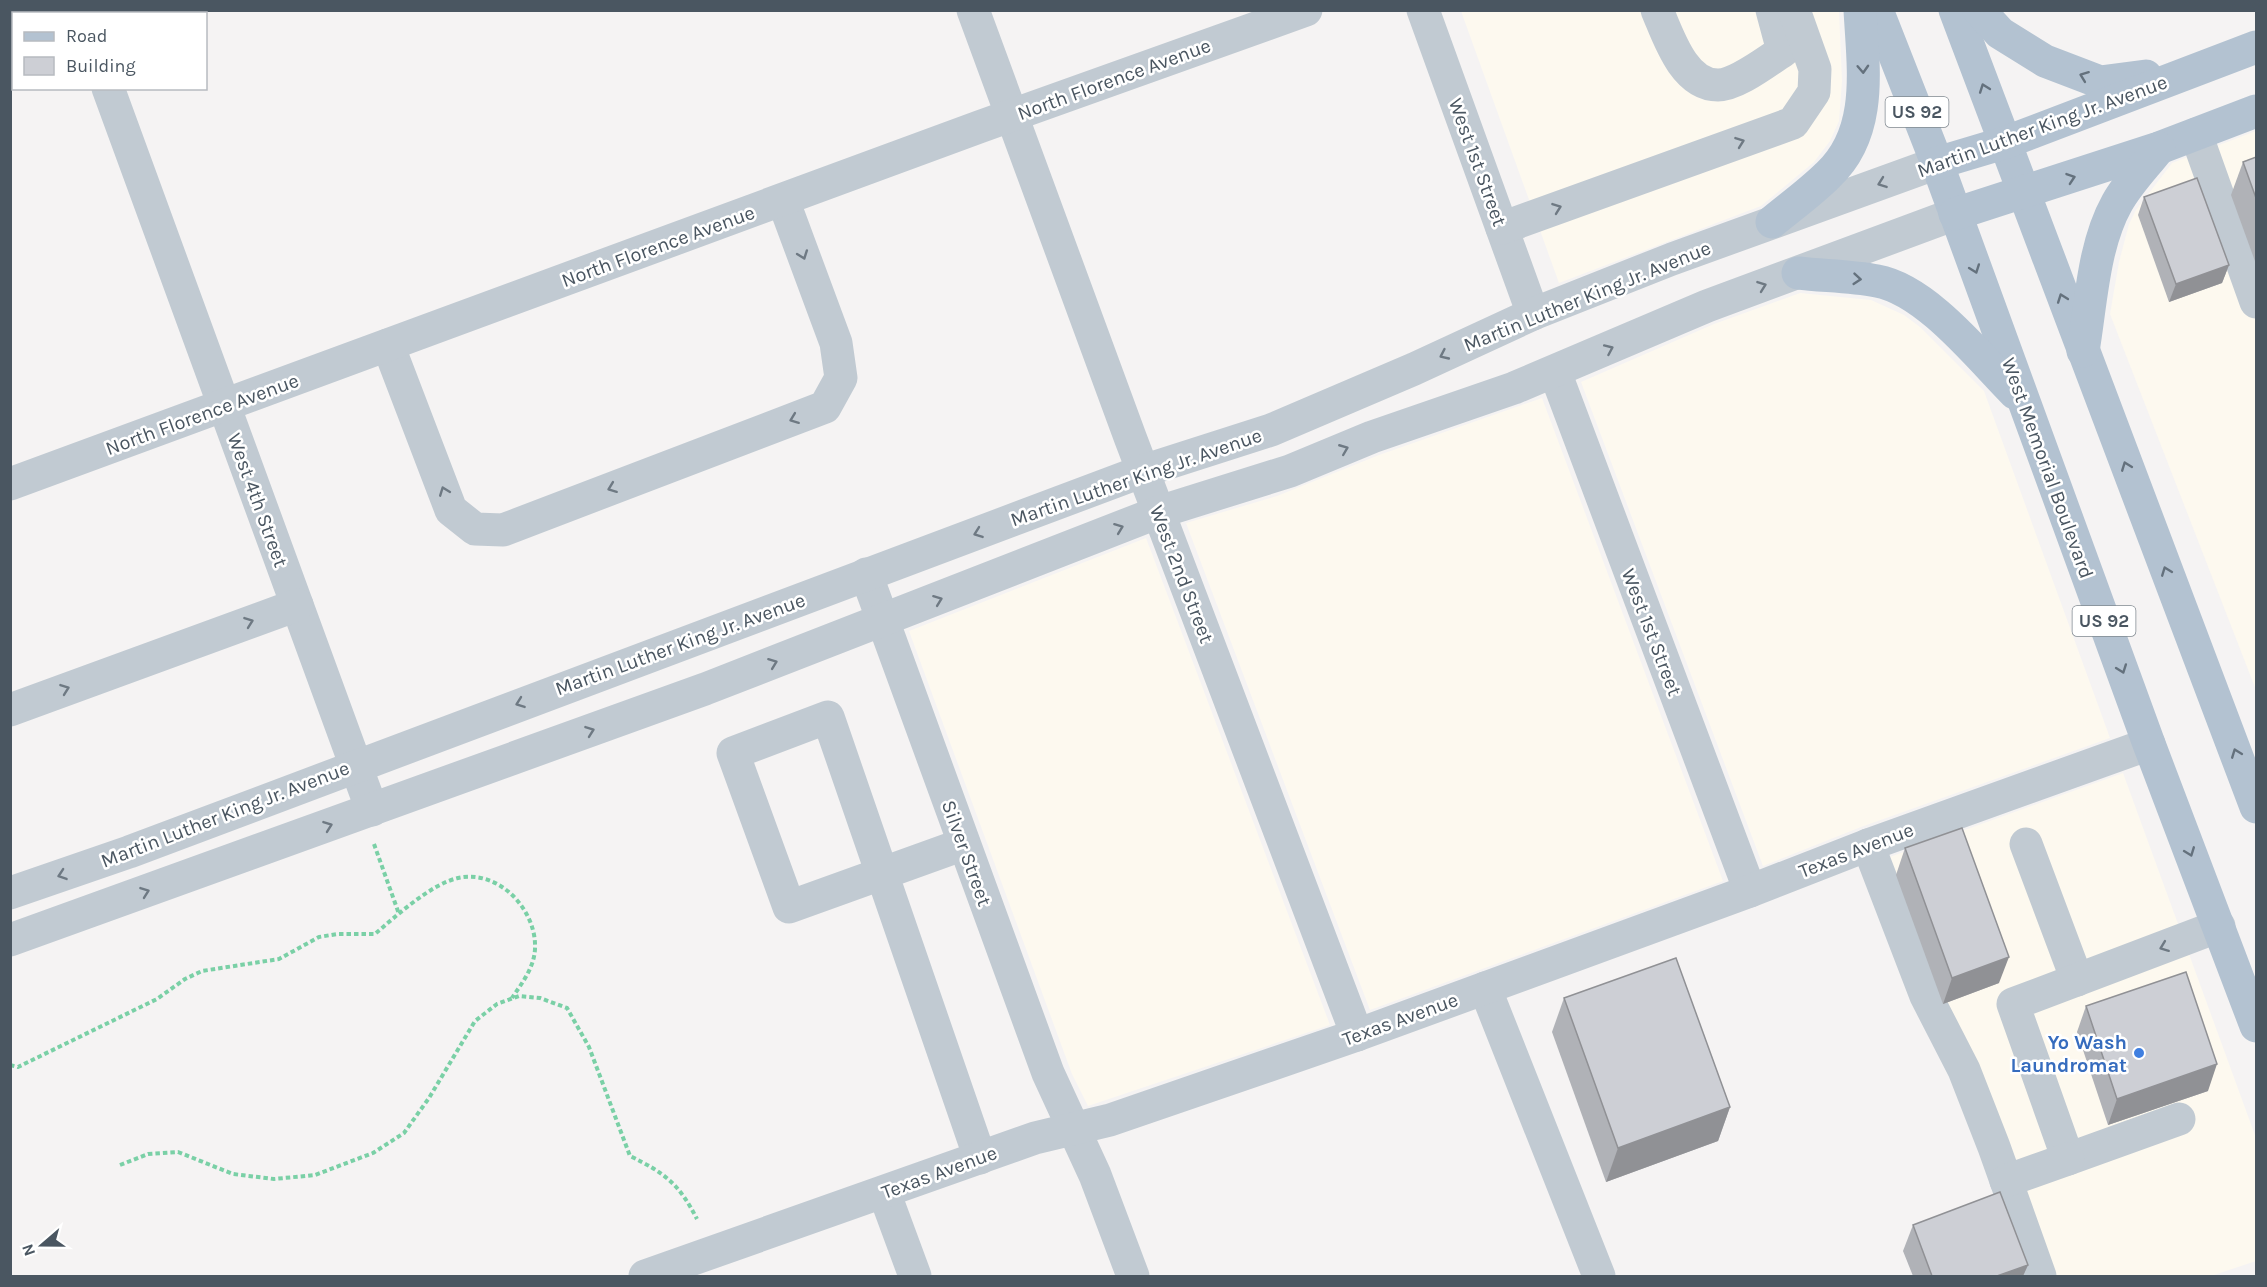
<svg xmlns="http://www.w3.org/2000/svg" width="2267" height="1287" font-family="Karla,sans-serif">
	<rect width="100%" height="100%" fill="#f5f3f3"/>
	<g fill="#fdf9ef">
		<polygon points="1461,11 1839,11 1842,81 1839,121 1830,141 1814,162 1761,206 1559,283"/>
		<polygon points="2256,131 2256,690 2110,314 2119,262 2129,224 2136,210 2172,163"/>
		<polygon points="1800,293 1871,300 1904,315 1920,327 1984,391 2110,738 1861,827 1763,866 1581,382 1714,324"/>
		<polygon points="1542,398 1723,881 1370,1010 1186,523 1277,496 1379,455"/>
		<polygon points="1146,538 1330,1025 1088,1106 1072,1074 909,631"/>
		<polygon points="2123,773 2256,1138 2256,1261 2211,1276 2037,1276 1876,862"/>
	</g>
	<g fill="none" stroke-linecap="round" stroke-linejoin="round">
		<g stroke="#7ad0a6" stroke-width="4" stroke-dasharray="4.5 3" stroke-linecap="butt">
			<polyline points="374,844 399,914"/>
			<path d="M10 1065 18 1067 157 999 185 979 202 971 279 959 319 937 337 934H375C396 916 431 884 458 878 499 869 537 910 535 949 534 968 522 983 512 998"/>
			<path d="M120 1165 148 1154 178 1152 233 1174 274 1179 315 1175 373 1153 404 1133 429 1098 475 1021 497 1004 519 996 540 998 567 1008 589 1047 630 1156C665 1173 679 1184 697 1219"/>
		</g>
		<g stroke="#c1cad2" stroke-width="33">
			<polyline points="973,10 1130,437 1357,1035"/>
			<polyline points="1423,10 1533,314"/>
			<path d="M1657 10C1668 35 1683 85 1718 85 1737 85 1767 61 1783 51L1772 10"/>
			<polyline points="71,14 79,10"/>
			<polyline points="10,34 14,33"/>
			<polyline points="108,88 372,810"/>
			<polyline points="2196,134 2256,302"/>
			<polyline points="1502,228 1793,123 1814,92 1815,69 1794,10"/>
			<polyline points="388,345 451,510 475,529 503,530 825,407 841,378 836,343 783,200"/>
			<polyline points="1555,372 1750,891"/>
			<polyline points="10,484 979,127 1306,10"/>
			<polyline points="866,574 1048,1073 1095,1175 1133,1276"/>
			<polyline points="10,710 297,605"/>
			<polyline points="964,844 789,907 733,753 828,717 980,1158"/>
			<polyline points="2026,844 2077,980"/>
			<polyline points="1868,845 1926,996 1964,1070 1994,1147 2040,1276"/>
			<polyline points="10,893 129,852 1143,471 1271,430 1414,369 1533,314 1672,259 1937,163"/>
			<polyline points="10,940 705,689 1159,512 1290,471 1372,437 1514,388 1707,306 1955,214"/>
			<polyline points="1485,988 1599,1276"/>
			<polyline points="2179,1119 2068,1159 2013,1004 2219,926"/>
			<polyline points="2006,1181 2068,1159"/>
			<polyline points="884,1192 915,1276"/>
			<polyline points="645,1276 1035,1138 1110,1120 1357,1035 1750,891 1868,845 2149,744"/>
		</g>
		<g stroke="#b3c2d1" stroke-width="33">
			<polyline points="1877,10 1937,163 2149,744 2256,1026"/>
			<polyline points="1955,10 2256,807"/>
			<polyline points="1979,10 2000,33 2045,61 2100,82 2146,76"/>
			<polyline points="1937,163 2004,143 2256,47"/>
			<polyline points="1955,214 2159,148 2256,111"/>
			<path d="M1772 222C1790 207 1811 192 1828 175 1874 132 1863 67 1860 10"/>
			<path d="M1798 273C1824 276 1851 276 1877 281 1927 290 1980 358 2015 393"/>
			<path d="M2083 351C2091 304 2093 246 2117 203 2128 183 2145 166 2159 148"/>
		</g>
	</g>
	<g fill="#b0b2b7">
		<polygon points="2256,157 2256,264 2231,195 2243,162"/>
		<polygon points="2144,197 2229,265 2222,283 2169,302 2138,215"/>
		<polygon points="1905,848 1999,983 1943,1004 1896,875"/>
		<polygon points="1564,998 1730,1107 1718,1141 1606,1182 1552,1032"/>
		<polygon points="2086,1006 2208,1091 2108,1125 2077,1032"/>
		<polygon points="1913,1225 2028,1265 2023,1276 1913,1276 1903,1251"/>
	</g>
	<g fill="#909195">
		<polygon points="2229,265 2222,283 2169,302 2176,284"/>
		<polygon points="2009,957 1999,983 1943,1004 1952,978"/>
		<polygon points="2217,1064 2208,1091 2108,1125 2117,1099"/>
		<polygon points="1730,1107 1718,1141 1606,1182 1618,1148"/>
		<polygon points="2028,1265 2023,1276 1997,1276"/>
	</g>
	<g fill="#cdcfd5" stroke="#909195" stroke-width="1.5">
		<polygon points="2256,157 2256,198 2243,162"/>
		<polygon points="2197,178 2229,265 2176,284 2144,197"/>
		<polygon points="1962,828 2009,957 1952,978 1905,848"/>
		<polygon points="1676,958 1730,1107 1618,1148 1564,998"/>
		<polygon points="2186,972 2217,1064 2117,1099 2086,1006"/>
		<polygon points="2000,1192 2028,1265 1997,1276 1932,1276 1913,1225"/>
	</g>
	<defs><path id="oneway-chevron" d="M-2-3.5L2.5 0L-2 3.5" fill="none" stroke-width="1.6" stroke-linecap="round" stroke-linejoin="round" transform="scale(1.5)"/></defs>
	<g stroke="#64717d">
		<use href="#oneway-chevron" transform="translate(1863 69) rotate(87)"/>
		<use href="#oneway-chevron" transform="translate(2084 76) rotate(-159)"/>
		<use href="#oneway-chevron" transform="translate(1984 88) rotate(-110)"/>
		<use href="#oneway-chevron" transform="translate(2071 178) rotate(-19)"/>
		<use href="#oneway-chevron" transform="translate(1975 269) rotate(70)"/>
		<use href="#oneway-chevron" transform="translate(1857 279) rotate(5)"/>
		<use href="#oneway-chevron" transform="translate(2062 298) rotate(-110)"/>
		<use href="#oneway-chevron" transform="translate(2126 466) rotate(-111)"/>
		<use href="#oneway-chevron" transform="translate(2166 571) rotate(-111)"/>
		<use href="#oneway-chevron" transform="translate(2122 669) rotate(70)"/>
		<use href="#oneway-chevron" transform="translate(2236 753) rotate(-111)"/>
		<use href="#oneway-chevron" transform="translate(2190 852) rotate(69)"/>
	</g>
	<g stroke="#6e7983">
		<use href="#oneway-chevron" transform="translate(1740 142) rotate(-20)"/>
		<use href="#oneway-chevron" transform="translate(1882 183) rotate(160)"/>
		<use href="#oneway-chevron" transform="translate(1557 208) rotate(-20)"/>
		<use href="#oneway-chevron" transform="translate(803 255) rotate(70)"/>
		<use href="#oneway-chevron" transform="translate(1762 286) rotate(-20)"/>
		<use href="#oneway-chevron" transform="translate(1609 349) rotate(-24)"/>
		<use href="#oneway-chevron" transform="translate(1444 355) rotate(155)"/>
		<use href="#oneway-chevron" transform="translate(794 419) rotate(159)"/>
		<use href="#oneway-chevron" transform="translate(1344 449) rotate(-22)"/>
		<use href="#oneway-chevron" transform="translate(612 488) rotate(159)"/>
		<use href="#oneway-chevron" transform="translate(444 491) rotate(-111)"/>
		<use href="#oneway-chevron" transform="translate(1119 528) rotate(-21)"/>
		<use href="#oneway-chevron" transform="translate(978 533) rotate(160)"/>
		<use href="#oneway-chevron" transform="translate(938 600) rotate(-21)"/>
		<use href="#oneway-chevron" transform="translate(249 622) rotate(-20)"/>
		<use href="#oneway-chevron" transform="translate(773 663) rotate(-21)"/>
		<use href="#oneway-chevron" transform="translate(65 689) rotate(-20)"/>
		<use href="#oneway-chevron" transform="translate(520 703) rotate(160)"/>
		<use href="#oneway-chevron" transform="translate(590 731) rotate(-20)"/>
		<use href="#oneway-chevron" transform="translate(328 826) rotate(-20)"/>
		<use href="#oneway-chevron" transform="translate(62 875) rotate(161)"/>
		<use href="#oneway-chevron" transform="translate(145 892) rotate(-20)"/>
		<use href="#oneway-chevron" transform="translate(2164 947) rotate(159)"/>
	</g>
	<circle fill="#3f7fe0" stroke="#fff" stroke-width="2" cx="2139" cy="1053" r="6"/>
	<g text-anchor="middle" stroke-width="5" stroke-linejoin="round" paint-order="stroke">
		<g fill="#fff" stroke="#808990" stroke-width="1.5">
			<rect x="1885.5" y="97" width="63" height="30" rx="4.5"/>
			<rect x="2072.5" y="606" width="63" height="30" rx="4.5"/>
		</g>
		<g font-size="18" font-weight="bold" fill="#4a5661">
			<text x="1917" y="118">US 92</text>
			<text x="2104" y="627">US 92</text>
		</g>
		<g font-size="20" fill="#4a5661" stroke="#fff">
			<text transform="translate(1114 79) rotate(-20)" y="7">North Florence Avenue</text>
			<text transform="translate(2042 126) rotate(-20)" y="7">Martin Luther King Jr. Avenue</text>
			<text transform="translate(1478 162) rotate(70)" y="7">West 1st Street</text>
			<text transform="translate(658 246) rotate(-20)" y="7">North Florence Avenue</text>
			<text transform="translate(1587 296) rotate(-22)" y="7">Martin Luther King Jr. Avenue</text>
			<text transform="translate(202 414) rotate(-20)" y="7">North Florence Avenue</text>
			<text transform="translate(2048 468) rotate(70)" y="7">West Memorial Boulevard</text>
			<text transform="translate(1136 477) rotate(-19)" y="7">Martin Luther King Jr. Avenue</text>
			<text transform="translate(258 500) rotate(70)" y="7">West 4th Street</text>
			<text transform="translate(1182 574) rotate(69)" y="7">West 2nd Street</text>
			<text transform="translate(1652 632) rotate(69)" y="7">West 1st Street</text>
			<text transform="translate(680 644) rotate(-20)" y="7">Martin Luther King Jr. Avenue</text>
			<text transform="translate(225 814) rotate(-21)" y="7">Martin Luther King Jr. Avenue</text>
			<text transform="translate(1856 850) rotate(-21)" y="7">Texas Avenue</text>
			<text transform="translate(967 853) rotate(70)" y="7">Silver Street</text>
			<text transform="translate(1400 1019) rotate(-20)" y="7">Texas Avenue</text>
			<text transform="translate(939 1172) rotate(-20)" y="7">Texas Avenue</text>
		</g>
		<g font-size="20" font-weight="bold" fill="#366cbe" stroke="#fff" text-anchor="end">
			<text x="2127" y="1049">Yo Wash<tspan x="2127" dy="23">Laundromat</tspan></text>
		</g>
	</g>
	<rect width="2267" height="1287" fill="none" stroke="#4a5661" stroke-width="24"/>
	<rect x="12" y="12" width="195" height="78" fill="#ffffff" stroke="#b7bbc0" stroke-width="1.5"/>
	<rect x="24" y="32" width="30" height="9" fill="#b3c2d1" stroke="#b7bbc0" stroke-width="1.5"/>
	<text x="66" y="42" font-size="18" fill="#4a5661">Road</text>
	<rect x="24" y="57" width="30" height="18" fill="#cdcfd5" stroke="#b7bbc0" stroke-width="1.5"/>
	<text x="66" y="72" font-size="18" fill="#4a5661">Building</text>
	<g transform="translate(42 1245) rotate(250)" stroke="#ffffff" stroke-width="4.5" paint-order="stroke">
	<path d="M0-4.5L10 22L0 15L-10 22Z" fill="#4a5661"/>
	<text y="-9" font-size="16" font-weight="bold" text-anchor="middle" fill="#4a5661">N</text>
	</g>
</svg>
